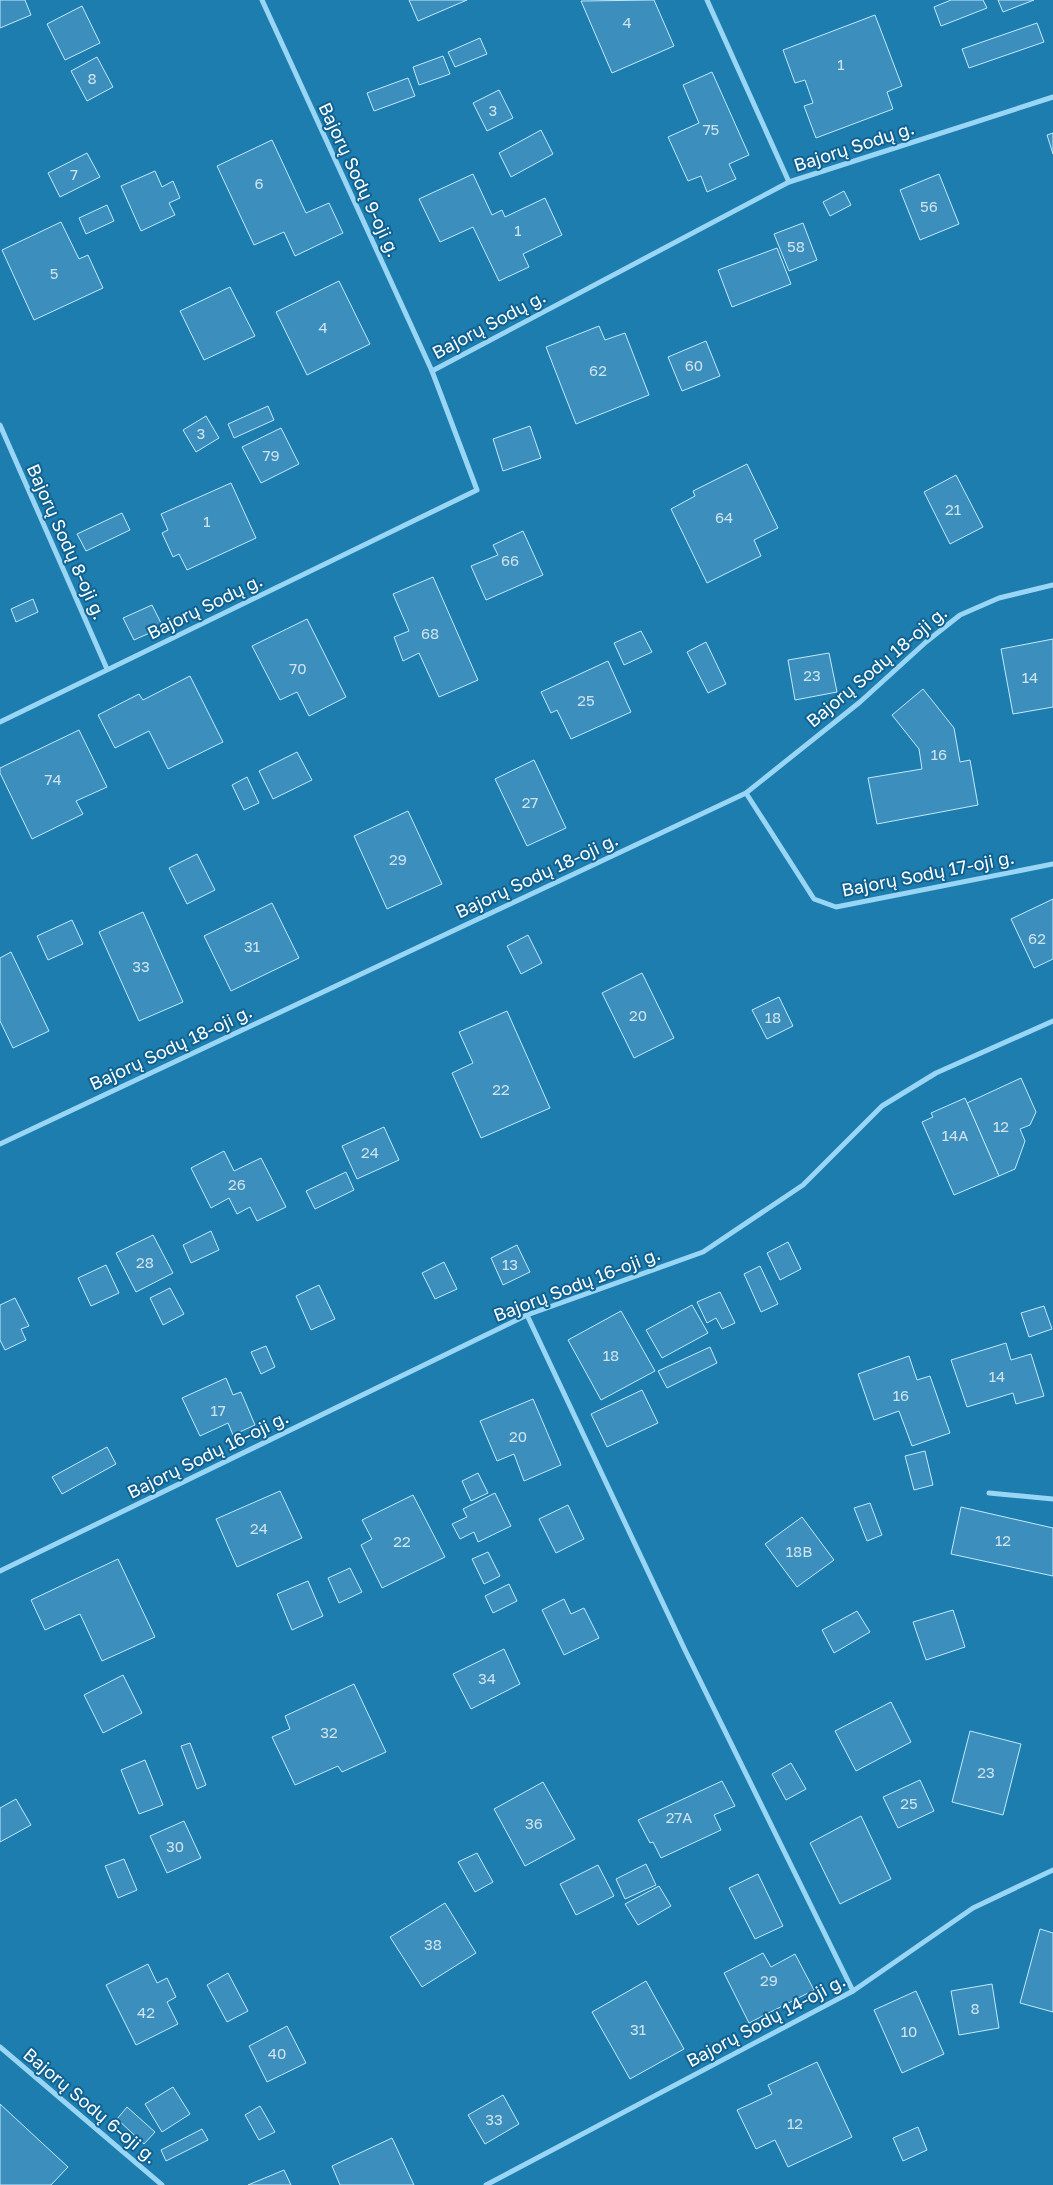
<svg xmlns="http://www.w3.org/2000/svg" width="1053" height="2185" font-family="'Golos Text',sans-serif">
	<rect width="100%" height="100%" fill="#0f6291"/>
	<rect fill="#1d7dae" x="0" y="0" width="1053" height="2185"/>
	<g fill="#3c8fbc" stroke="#c0e9fe">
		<polygon points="0,0 25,0 31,15 0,28"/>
		<polygon points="409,0 467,0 418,21"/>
		<polygon points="654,0 674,46 612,73 581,1"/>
		<polygon points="951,0 983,0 987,8 941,26 934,7"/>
		<polygon points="998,0 1034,0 1003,12"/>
		<polygon points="82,6 100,43 65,60 47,24"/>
		<polygon points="875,15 902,86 887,92 893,109 816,138 804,106 813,103 805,80 795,83 783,50"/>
		<polygon points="1037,23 1044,42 969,68 962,49"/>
		<polygon points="480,38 487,54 455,67 448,52"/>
		<polygon points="443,56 450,74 419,85 413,67"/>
		<polygon points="97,57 113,87 87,101 71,71"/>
		<polygon points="712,72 749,155 729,164 736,179 707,192 701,176 688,181 668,137 699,123 683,85"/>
		<polygon points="408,78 415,96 374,111 367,93"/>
		<polygon points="499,90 513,118 487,131 473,103"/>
		<polygon points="541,130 553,154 511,177 499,153"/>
		<polygon points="1053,133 1053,154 1047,135"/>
		<polygon points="272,140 306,213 329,203 343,233 295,256 284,232 254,245 217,166"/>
		<polygon points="87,153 100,177 60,197 48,173"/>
		<polygon points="155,171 162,187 173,181 180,198 169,203 175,215 141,231 121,186"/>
		<polygon points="473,174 492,215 502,210 505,217 545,198 562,235 523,254 529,267 499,281 473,227 440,242 419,199"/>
		<polygon points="939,174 959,224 920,240 900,190"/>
		<polygon points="844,191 851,205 830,216 823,202"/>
		<polygon points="107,205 114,221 86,234 79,218"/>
		<polygon points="61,222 79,259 88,255 103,288 34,320 2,250"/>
		<polygon points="803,223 817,260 789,271 774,234"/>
		<polygon points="777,248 791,284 732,307 718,270"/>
		<polygon points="339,281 370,344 307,375 276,312"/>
		<polygon points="230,287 255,336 204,360 180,311"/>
		<polygon points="599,326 605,340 625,333 649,395 576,424 546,347"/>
		<polygon points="706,341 720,376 682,391 668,357"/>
		<polygon points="268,406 274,420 234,438 228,424"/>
		<polygon points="206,416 219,438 196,452 183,430"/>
		<polygon points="530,426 541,458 503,471 493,439"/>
		<polygon points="281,428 299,464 261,483 242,447"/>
		<polygon points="747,464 778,528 754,540 761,556 707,583 671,509 695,496 693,491"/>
		<polygon points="956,475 983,527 950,544 924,492"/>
		<polygon points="231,483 256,538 187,570 179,554 173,557 162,533 168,530 161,514"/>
		<polygon points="122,513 130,530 86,551 77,534"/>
		<polygon points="523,531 543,575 486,600 471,566 498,555 493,545"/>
		<polygon points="433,577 478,680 439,697 419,653 403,661 394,637 409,631 393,594"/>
		<polygon points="33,599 38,612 16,622 11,609"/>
		<polygon points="152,605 163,627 134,640 123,618"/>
		<polygon points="307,619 346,697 309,716 297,692 280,700 252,646"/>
		<polygon points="641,631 652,652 624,665 614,643"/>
		<polygon points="1053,639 1053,707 1013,714 1001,649"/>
		<polygon points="706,642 726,684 708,693 687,652"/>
		<polygon points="829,653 837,692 795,700 788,660"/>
		<polygon points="608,661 631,712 571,739 557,710 551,713 541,692"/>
		<polygon points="190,676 223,742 168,769 149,731 115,748 98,715 139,694 143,700"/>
		<polygon points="923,689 954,728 960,762 970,760 978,805 877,824 868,778 922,769 919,749 892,715"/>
		<polygon points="79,730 107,787 76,801 83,814 32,839 0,773 0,768"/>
		<polygon points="297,752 312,780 273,799 259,771"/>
		<polygon points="534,760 566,828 527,846 495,779"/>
		<polygon points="247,777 259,803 244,810 232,785"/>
		<polygon points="408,811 442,884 387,909 354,836"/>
		<polygon points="197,854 215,890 187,904 169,868"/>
		<polygon points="1053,899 1053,959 1034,968 1011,919"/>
		<polygon points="272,903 299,958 231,991 204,936"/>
		<polygon points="143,912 183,1002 139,1021 99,932"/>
		<polygon points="72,920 83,944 48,960 37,936"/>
		<polygon points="528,935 542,963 521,974 507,946"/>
		<polygon points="11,952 49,1031 13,1048 0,1021 0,958"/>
		<polygon points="642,973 674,1038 634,1058 602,993"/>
		<polygon points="779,997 793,1026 767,1039 752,1010"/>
		<polygon points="507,1011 550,1108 481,1138 452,1073 473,1063 459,1032"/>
		<polygon points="1021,1078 1036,1112 1030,1125 1020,1129 1025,1141 1015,1169 999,1176 967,1103"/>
		<polygon points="965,1098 999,1176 954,1195 922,1122 933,1117 931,1113"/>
		<polygon points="384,1127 399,1160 357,1179 342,1146"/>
		<polygon points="224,1151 234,1171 261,1158 286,1207 257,1221 250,1207 237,1214 229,1198 211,1208 191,1168"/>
		<polygon points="346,1172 354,1190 315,1209 306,1191"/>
		<polygon points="211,1231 219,1250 191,1263 183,1245"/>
		<polygon points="153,1235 173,1273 136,1292 116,1253"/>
		<polygon points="788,1242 801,1269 780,1280 767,1253"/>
		<polygon points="517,1245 530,1272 503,1285 491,1258"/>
		<polygon points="444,1262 457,1289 435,1299 422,1273"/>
		<polygon points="106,1265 119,1293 91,1306 78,1278"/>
		<polygon points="760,1266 778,1304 761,1312 744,1274"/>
		<polygon points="319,1285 335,1319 311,1330 296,1296"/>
		<polygon points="170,1288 184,1314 163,1325 150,1298"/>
		<polygon points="720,1292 735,1323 722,1329 716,1318 707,1323 697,1302"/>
		<polygon points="15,1298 29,1326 21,1329 26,1340 5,1350 0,1340 0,1305"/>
		<polygon points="692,1305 708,1333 662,1358 646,1330"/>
		<polygon points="1044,1306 1052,1329 1029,1337 1021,1313"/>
		<polygon points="621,1311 655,1371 601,1400 568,1340"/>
		<polygon points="1006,1343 1011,1360 1031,1354 1044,1396 1016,1404 1013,1393 967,1407 951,1360"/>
		<polygon points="266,1346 275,1367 261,1374 251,1352"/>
		<polygon points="710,1347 717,1363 667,1388 658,1371"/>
		<polygon points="909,1356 917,1380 930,1376 950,1433 912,1446 899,1411 874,1420 858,1374"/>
		<polygon points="226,1378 233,1395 241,1392 255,1425 233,1435 228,1423 200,1436 182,1398"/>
		<polygon points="642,1390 658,1423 607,1447 591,1414"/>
		<polygon points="533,1399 561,1465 524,1481 514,1454 497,1461 480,1421"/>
		<polygon points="107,1447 116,1464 62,1494 52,1477"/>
		<polygon points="925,1451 933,1485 914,1490 905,1456"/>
		<polygon points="478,1473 488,1493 471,1501 462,1481"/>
		<polygon points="280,1491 302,1538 237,1567 216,1519"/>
		<polygon points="495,1493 511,1526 478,1542 474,1532 460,1539 452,1524 467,1517 463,1509"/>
		<polygon points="413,1495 445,1557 382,1588 361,1545 372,1539 362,1520"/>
		<polygon points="870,1503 882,1535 867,1541 854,1508"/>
		<polygon points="568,1505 584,1539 556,1553 539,1519"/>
		<polygon points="961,1507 1053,1528 1053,1576 951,1554"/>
		<polygon points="802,1517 834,1560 797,1587 765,1544"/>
		<polygon points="488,1552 500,1576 484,1584 472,1559"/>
		<polygon points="118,1559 155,1637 102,1661 80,1614 45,1630 31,1600"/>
		<polygon points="350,1568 362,1592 339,1603 328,1578"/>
		<polygon points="308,1581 323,1616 292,1630 277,1594"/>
		<polygon points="509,1584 517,1601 493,1613 485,1596"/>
		<polygon points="564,1599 571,1614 584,1608 599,1638 564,1655 542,1610"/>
		<polygon points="953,1610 965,1647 926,1660 913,1622"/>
		<polygon points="857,1611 870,1632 834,1653 822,1630"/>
		<polygon points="504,1649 520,1684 471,1709 453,1674"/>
		<polygon points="123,1675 142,1713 103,1733 84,1695"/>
		<polygon points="354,1684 386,1752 342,1772 338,1766 295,1785 272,1737 290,1729 285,1716"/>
		<polygon points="891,1702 911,1742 856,1771 835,1731"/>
		<polygon points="970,1731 1021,1744 1003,1815 952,1802"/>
		<polygon points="190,1743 206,1785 197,1789 181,1746"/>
		<polygon points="145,1760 163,1805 139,1814 121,1770"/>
		<polygon points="791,1763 806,1789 786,1800 772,1774"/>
		<polygon points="920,1780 934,1811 898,1828 883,1797"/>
		<polygon points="722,1781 735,1806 714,1815 721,1830 661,1858 653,1842 650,1843 638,1820"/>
		<polygon points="543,1782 575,1839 525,1866 494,1809"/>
		<polygon points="16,1799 31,1825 0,1842 0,1808"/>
		<polygon points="861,1816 891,1879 840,1904 810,1843"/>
		<polygon points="184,1821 201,1858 167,1873 150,1836"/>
		<polygon points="477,1853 493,1882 475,1892 458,1862"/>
		<polygon points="124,1859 137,1890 118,1898 105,1866"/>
		<polygon points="646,1864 656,1885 625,1899 616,1879"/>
		<polygon points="598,1865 614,1896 576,1915 560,1884"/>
		<polygon points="758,1874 783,1926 755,1939 729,1888"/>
		<polygon points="659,1886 671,1906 638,1925 625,1904"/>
		<polygon points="445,1903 476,1953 422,1987 390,1937"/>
		<polygon points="1040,1929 1053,1933 1053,2012 1020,2003"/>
		<polygon points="763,1953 771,1967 795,1954 814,1990 749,2023 724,1973"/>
		<polygon points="148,1964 157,1983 167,1978 176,1997 167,2002 178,2024 136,2045 106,1985"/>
		<polygon points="228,1973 248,2011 227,2022 207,1985"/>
		<polygon points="646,1981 684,2049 630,2079 592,2012"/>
		<polygon points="992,1984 999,2028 959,2035 951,1991"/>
		<polygon points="916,1991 944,2054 902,2073 874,2010"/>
		<polygon points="287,2026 306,2063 267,2082 249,2046"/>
		<polygon points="817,2062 852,2137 788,2167 775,2140 756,2149 737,2110 772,2094 768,2085"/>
		<polygon points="173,2087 190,2114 162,2132 145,2104"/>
		<polygon points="503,2095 519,2124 485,2144 468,2115"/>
		<polygon points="0,2104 68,2167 51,2185 0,2185"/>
		<polygon points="260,2106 275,2132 259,2140 245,2115"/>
		<polygon points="127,2107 155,2132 144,2144 117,2119"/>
		<polygon points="918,2127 927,2150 903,2161 893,2138"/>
		<polygon points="202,2129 208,2140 166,2161 161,2150"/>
		<polygon points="392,2138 414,2185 340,2185 332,2166"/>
		<polygon points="284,2170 291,2185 248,2185"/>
	</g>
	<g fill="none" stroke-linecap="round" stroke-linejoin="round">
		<g stroke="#99d5f4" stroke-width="5">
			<polyline points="262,0 432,371"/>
			<polyline points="707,0 789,182"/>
			<polyline points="0,425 107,669"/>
			<polyline points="0,722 477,490 432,371 789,182 1053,97"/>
			<polyline points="746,793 814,899 836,907 1053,864"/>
			<polyline points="0,1144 746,793 860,702 926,642 960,615 999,598 1053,585"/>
			<polyline points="527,1315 685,1650 853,1991"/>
			<polyline points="989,1493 1053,1499"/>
			<polyline points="0,1571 527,1315 703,1252 803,1185 882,1106 936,1073 1053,1021"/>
			<polyline points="0,2047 162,2185"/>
			<polyline points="486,2185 853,1991 973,1908 1053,1870"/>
		</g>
	</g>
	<g text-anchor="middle" stroke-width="4" stroke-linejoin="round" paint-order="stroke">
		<g font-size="15" fill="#cee3ee">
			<text x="627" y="28">4</text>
			<text x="841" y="70">1</text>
			<text x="92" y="84">8</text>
			<text x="493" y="116">3</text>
			<text x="711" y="135">75</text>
			<text x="74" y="180">7</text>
			<text x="259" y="189">6</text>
			<text x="929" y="212">56</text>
			<text x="518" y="236">1</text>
			<text x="796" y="252">58</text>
			<text x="54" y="279">5</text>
			<text x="323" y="333">4</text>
			<text x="694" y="371">60</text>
			<text x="598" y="376">62</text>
			<text x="201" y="439">3</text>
			<text x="271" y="461">79</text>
			<text x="953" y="515">21</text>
			<text x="724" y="523">64</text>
			<text x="207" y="527">1</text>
			<text x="510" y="566">66</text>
			<text x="430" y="639">68</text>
			<text x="298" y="674">70</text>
			<text x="812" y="681">23</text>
			<text x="1030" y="683">14</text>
			<text x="586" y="706">25</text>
			<text x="939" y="760">16</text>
			<text x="53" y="785">74</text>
			<text x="530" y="808">27</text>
			<text x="398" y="865">29</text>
			<text x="1037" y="944">62</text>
			<text x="252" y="952">31</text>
			<text x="141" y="972">33</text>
			<text x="638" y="1021">20</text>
			<text x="773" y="1023">18</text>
			<text x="501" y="1095">22</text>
			<text x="1001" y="1132">12</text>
			<text x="955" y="1141">14A</text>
			<text x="370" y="1158">24</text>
			<text x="237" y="1190">26</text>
			<text x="145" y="1268">28</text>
			<text x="510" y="1270">13</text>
			<text x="611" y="1361">18</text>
			<text x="997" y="1382">14</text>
			<text x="901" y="1401">16</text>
			<text x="218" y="1416">17</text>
			<text x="518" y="1442">20</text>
			<text x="259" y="1534">24</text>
			<text x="1003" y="1546">12</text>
			<text x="402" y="1547">22</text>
			<text x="799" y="1557">18B</text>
			<text x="487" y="1684">34</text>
			<text x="329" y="1738">32</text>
			<text x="986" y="1778">23</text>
			<text x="909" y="1809">25</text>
			<text x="679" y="1823">27A</text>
			<text x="534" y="1829">36</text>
			<text x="175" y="1852">30</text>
			<text x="433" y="1950">38</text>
			<text x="769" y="1986">29</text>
			<text x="975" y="2014">8</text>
			<text x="146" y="2018">42</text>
			<text x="638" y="2035">31</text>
			<text x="909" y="2037">10</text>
			<text x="277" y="2059">40</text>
			<text x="494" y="2125">33</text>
			<text x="795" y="2129">12</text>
		</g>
		<g font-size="18" fill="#fff" stroke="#0f6291">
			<text transform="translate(854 147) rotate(-18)" y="6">Bajorų Sodų g.</text>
			<text transform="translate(359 180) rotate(65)" y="6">Bajorų Sodų 9-oji g.</text>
			<text transform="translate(489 325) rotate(-28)" y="6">Bajorų Sodų g.</text>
			<text transform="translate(66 542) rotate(66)" y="6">Bajorų Sodų 8-oji g.</text>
			<text transform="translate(205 607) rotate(-26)" y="6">Bajorų Sodų g.</text>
			<text transform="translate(877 667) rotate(-40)" y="6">Bajorų Sodų 18-oji g.</text>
			<text transform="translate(928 874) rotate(-11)" y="6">Bajorų Sodų 17-oji g.</text>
			<text transform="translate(537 876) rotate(-25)" y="6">Bajorų Sodų 18-oji g.</text>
			<text transform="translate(171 1048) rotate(-25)" y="6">Bajorų Sodų 18-oji g.</text>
			<text transform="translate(577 1285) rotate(-21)" y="6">Bajorų Sodų 16-oji g.</text>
			<text transform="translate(208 1455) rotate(-26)" y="6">Bajorų Sodų 16-oji g.</text>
			<text transform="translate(766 2021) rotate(-28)" y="6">Bajorų Sodų 14-oji g.</text>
			<text transform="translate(90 2106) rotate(40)" y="6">Bajorų Sodų 6-oji g.</text>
		</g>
	</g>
</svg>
